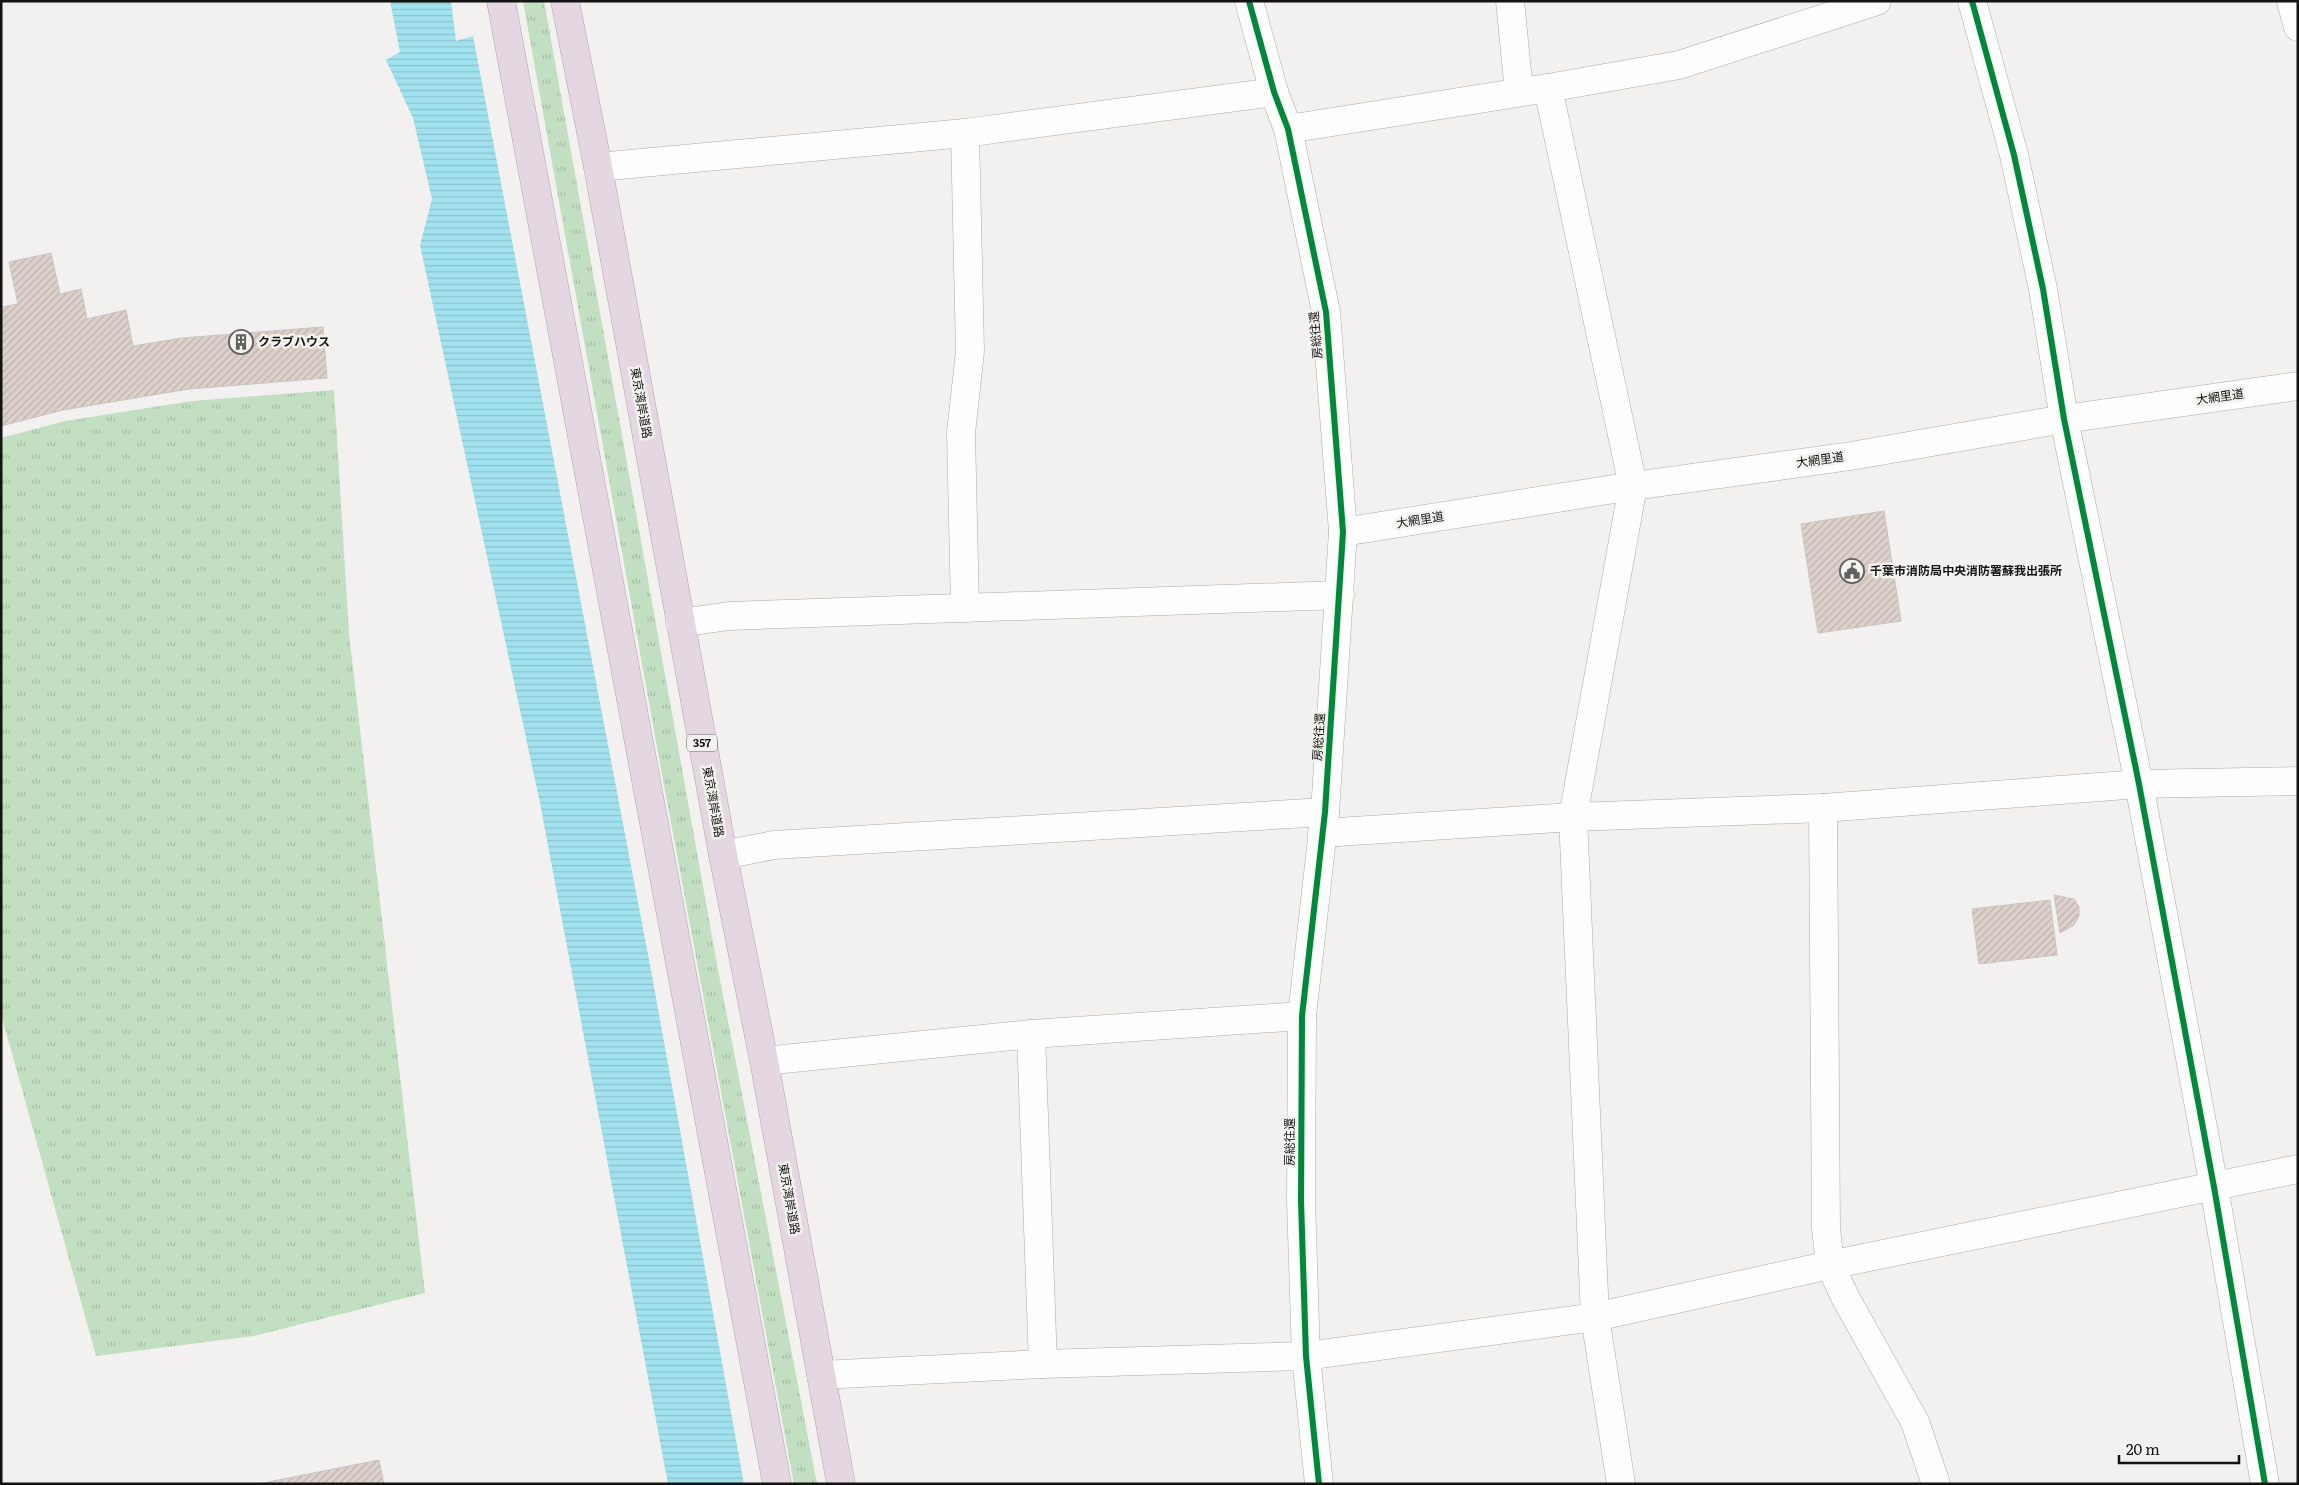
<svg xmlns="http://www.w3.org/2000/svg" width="2299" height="1485" font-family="Literata,'Noto Sans JP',serif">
	<defs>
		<pattern id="grass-tufts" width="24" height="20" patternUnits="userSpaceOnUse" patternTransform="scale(1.25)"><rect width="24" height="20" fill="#c3dfc1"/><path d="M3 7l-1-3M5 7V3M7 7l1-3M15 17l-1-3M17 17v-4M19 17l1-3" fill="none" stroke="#a7bea5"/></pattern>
		<pattern id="water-rules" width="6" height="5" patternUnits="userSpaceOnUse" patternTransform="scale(1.25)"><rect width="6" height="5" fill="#a2e2ef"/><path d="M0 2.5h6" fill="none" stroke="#8bc1cc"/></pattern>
		<pattern id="building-hatch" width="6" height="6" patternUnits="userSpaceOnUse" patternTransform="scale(1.25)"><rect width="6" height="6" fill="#ded0ca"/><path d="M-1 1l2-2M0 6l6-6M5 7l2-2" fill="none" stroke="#beb2ac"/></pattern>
	</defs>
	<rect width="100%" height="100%" fill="#f2f1ef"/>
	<g fill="url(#grass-tufts)">
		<polygon points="523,1 544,1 717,964 817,1484 794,1484 659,758"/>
		<polygon points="334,390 349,633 425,1293 254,1336 96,1356 1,1014 1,438 65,421 192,401"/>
	</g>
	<polygon fill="url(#water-rules)" points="390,1 451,1 456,41 473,36 653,981 744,1484 668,1484 540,803 420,245 432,199 413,118 386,60 400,52"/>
	<g fill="url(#building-hatch)" stroke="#c6c5c4">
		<polygon points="51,253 60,294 81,289 87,319 126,310 133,346 182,338 323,327 327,378 189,389 63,410 1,426 1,337 3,337 1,307 18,304 9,262"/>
		<polygon points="1884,511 1901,621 1818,633 1801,524"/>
		<polygon points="2054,895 2074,899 2079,907 2079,916 2074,925 2060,933"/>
		<polygon points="2050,900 2057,955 1979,964 1972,909"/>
		<polygon points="379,1460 384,1484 258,1484"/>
	</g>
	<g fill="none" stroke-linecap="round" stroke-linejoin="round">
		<defs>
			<g id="minor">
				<polyline points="1249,1 1274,92 1288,129 1326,312 1343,532 1325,812 1302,1016 1301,1201 1306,1356 1319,1484"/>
				<polyline points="1510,1 1519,92"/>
				<polyline points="1972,1 2014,155 2043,289 2064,419 2139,784 2214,1187 2265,1484"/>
				<polyline points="2291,1 2298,27"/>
				<polyline points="1548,88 1633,486 1573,817 1595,1317 1621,1484"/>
				<polyline points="1288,129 1548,88 1679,65 1877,1"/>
				<polyline points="965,133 970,351 961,433 965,608"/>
				<polyline points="598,167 965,133 1274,92"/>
				<polyline points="1343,532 1633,486 1851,456 2064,419 2298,386"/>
				<polyline points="680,623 729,616 1340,595"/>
				<polyline points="1823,808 1826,1228 1830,1265 1845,1297 1915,1422 1936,1484"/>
				<polyline points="1322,833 1573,817 1823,808 2139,784 2298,781"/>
				<polyline points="723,855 774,845 1325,812"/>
				<polyline points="1031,1034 1043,1364"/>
				<polyline points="764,1061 1031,1034 1302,1016"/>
				<polyline points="821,1375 1043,1364 1306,1356 1595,1317 1830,1265 2298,1169"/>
			</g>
			<g id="highway">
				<polyline points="501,1 777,1484"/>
				<polyline points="565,1 598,167 723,855 764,1061 841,1484"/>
			</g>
		</defs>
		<use href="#minor" stroke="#aaaaa9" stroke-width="29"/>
		<use href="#highway" stroke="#b2a2ac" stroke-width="29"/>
		<use href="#minor" stroke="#fdfdfd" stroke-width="28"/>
		<use href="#highway" stroke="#e4d7e1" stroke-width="28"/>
		<defs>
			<g id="cycleway">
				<polyline points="1249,1 1274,92 1288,129 1326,312 1343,532 1325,812 1302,1016 1301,1201 1306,1356 1319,1484"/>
				<polyline points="1972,1 2014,155 2043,289 2064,419 2139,784 2214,1187 2265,1484"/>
			</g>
		</defs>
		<use href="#cycleway" stroke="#f3f2ee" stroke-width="9"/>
		<use href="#cycleway" stroke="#00873e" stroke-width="6"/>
	</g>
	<defs>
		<symbol id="building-ring" viewBox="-11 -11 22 22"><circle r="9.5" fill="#f3f2ee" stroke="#61615f" stroke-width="1.5"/><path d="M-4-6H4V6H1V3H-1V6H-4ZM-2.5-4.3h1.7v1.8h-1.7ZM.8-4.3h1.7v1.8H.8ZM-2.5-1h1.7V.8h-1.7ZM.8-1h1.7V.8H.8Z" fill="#61615f"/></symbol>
		<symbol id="civic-ring" viewBox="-11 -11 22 22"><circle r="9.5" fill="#f3f2ee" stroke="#61615f" stroke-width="1.5"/><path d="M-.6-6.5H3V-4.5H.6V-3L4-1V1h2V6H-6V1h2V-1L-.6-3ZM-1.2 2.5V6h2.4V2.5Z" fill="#61615f"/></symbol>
	</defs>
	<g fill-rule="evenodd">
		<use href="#building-ring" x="227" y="328" width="28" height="28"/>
		<use href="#civic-ring" x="1838" y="557" width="28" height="28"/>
	</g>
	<g text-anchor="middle" stroke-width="5" stroke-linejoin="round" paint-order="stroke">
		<rect fill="#f3f2ee" stroke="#565654" stroke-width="1" x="687" y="734.5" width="30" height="17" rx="4"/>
		<g font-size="11" font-weight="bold" fill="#131312">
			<text x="702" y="747">357</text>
		</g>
		<g font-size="12" fill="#131312" stroke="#f3f2ee">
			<text transform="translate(1316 335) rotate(-95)" y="4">房総往還</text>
			<text transform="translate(2220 397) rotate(-8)" y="4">大網里道</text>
			<text transform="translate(641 403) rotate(80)" y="4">東京湾岸道路</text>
			<text transform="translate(1820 460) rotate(-8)" y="4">大網里道</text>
			<text transform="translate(1420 520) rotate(-9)" y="4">大網里道</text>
			<text transform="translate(1319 737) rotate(-86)" y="4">房総往還</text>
			<text transform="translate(713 802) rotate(80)" y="4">東京湾岸道路</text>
			<text transform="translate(1290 1142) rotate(-90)" y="4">房総往還</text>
			<text transform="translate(789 1199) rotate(80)" y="4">東京湾岸道路</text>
		</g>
		<g font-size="12" font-weight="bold" fill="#131312" stroke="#f3f2ee" text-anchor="start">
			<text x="258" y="346">クラブハウス</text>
			<text x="1870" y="575">千葉市消防局中央消防署蘇我出張所</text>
		</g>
	</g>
	<rect width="2299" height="1485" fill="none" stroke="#131312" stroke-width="5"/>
	<path d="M2119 1455v8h120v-8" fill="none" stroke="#131312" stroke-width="2.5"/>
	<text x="2126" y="1455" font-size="15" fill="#131312" stroke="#f3f2ee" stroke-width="4" paint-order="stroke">20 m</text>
</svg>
